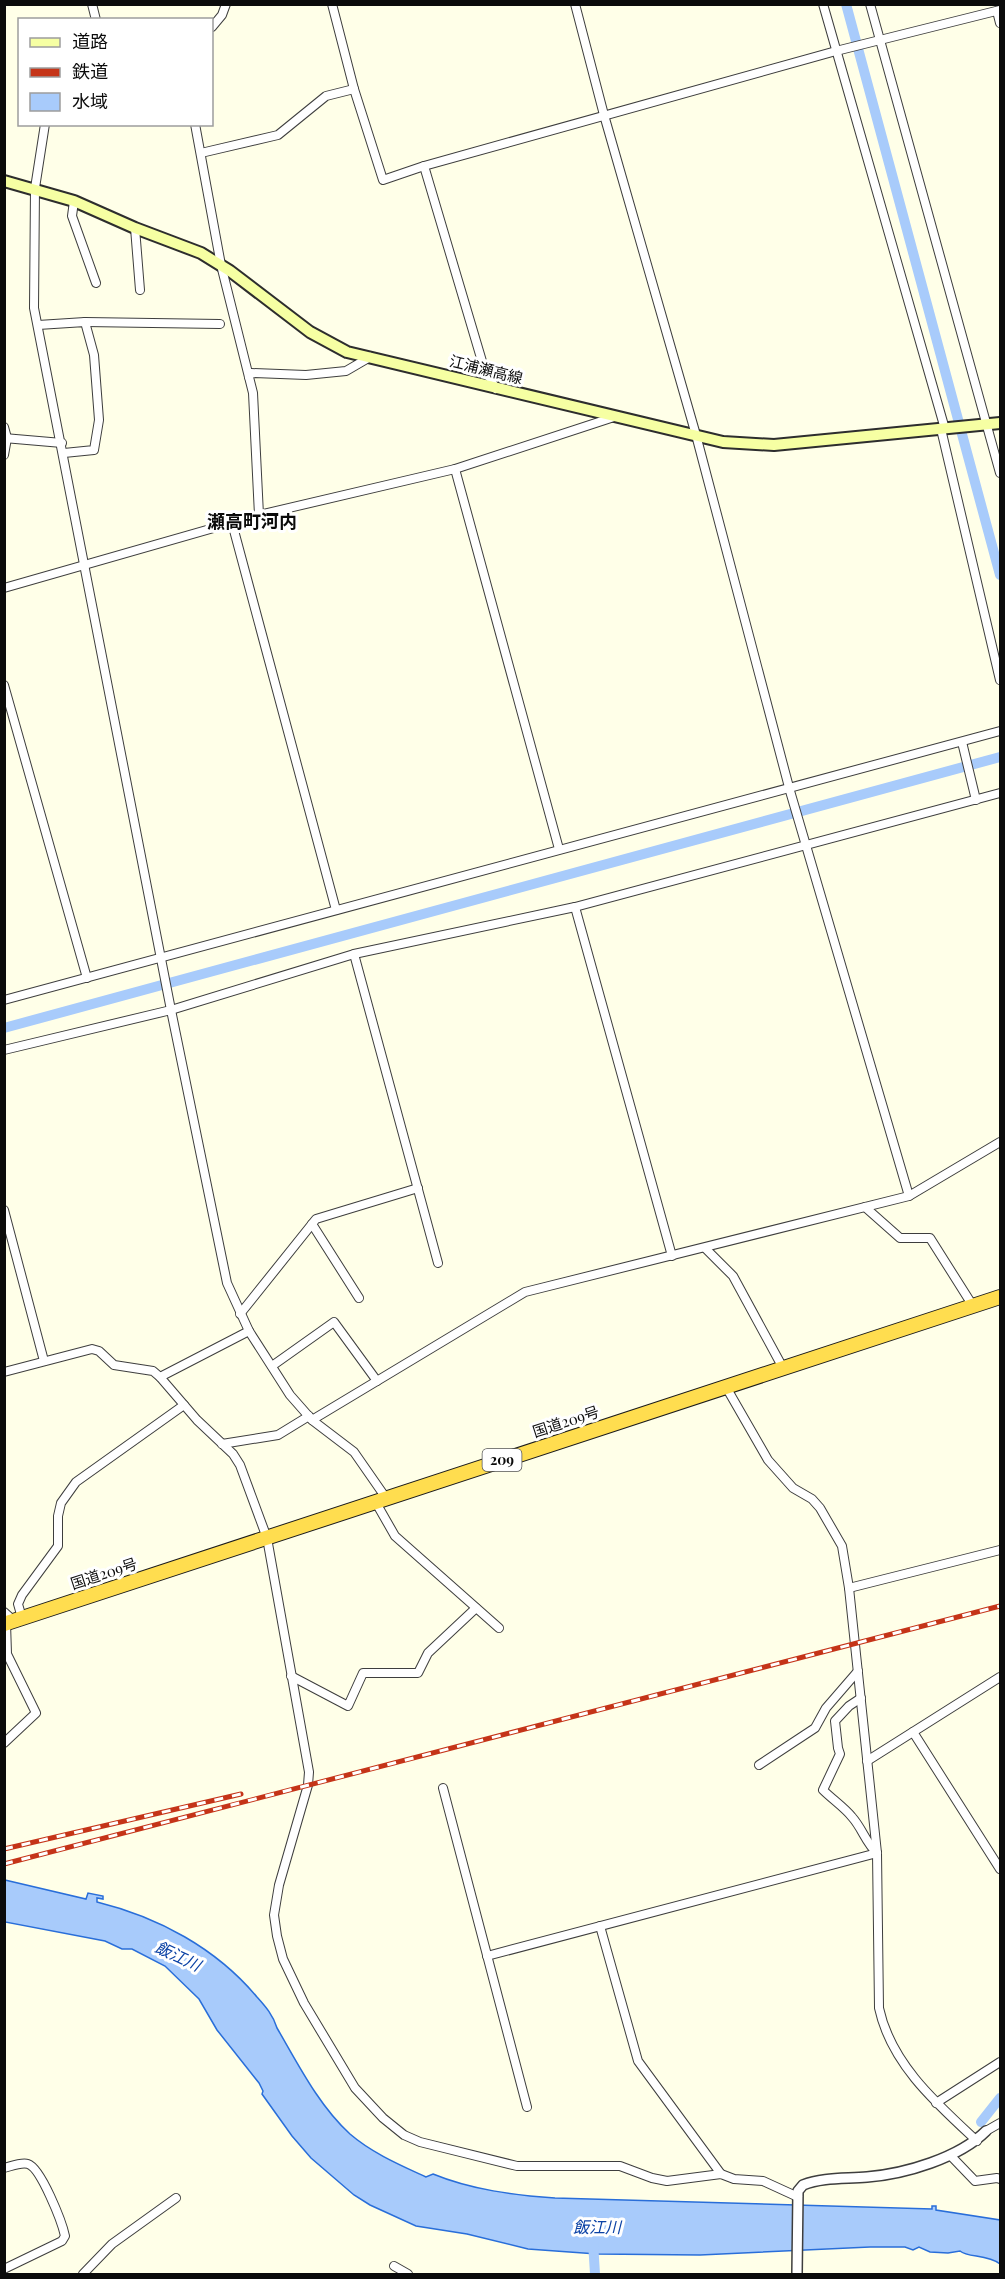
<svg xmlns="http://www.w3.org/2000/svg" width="1005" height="2279" viewBox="0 0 1005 2279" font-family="'Playfair Display','Noto Sans JP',serif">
	<rect width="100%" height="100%" fill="#ffffe8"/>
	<!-- water -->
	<path fill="#a8cbfb" stroke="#296ed9" stroke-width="1.5" d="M5,1880l81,19 2,-6 15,3v3l-6,-1v4c61,15 119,46 160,95 9,10 16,18 20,31 21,36 42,78 73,106 22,19 50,31 76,43l7,-3c39,16 81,21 122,24l377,11v-3h4v4l64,10v44c-13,-10 -32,-6 -40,-13l-12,2 -18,-1 -11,-5 -6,3 -8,-3h-35l-170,8 -103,-1 -69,-5 -61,-15 -51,-8 -46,-21 -16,-10 -43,-37 -19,-22 -30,-42 1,-3 -4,-8 -42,-53 -18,-31 -34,-33 -33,-17h-10l-17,-8 -100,-19z"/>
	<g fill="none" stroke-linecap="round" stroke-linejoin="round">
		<!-- canal -->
		<g stroke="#a8cbfb" stroke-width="10">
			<path d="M846,4l154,571"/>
			<path d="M4,1028l996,-271"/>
			<path d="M981,2122l19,-24"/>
			<path d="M593,2242l2,32"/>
		</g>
		<!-- minor casing -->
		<g stroke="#3e3e3e" stroke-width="10">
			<g id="minor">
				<path d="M92,4l4,16"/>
				<path d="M332,4l22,85 29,91 41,-14 412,-115 164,-41"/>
				<path d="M575,4l29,111 92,320 94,356 119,405"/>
				<path d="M823,4l122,425"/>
				<path d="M870,4l130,469"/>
				<path d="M997,11l3,12"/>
				<path d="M212,27l10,-12 4,-11"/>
				<path d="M45,124l-10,64 -1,120 137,702 56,273 22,48 41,64 22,25 42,32 32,46"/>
				<path d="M195,124l26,141 32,128 6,122"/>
				<path d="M201,153l77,-18 48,-39 28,-7"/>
				<path d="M424,166l60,202 12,21"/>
				<path d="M74,201l-2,15 24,67"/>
				<path d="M135,228l5,62"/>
				<path d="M85,322l135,2"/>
				<path d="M38,325l47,-3 9,33 5,65 -5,30 -30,3"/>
				<path d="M249,377l2,-4 55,2 40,-4 24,-14"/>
				<path d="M4,427l3,11 -3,17"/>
				<path d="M941,429l59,251"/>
				<path d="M4,438l58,5"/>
				<path d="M455,469l104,380"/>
				<path d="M232,523l104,387"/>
				<path d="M4,588l255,-73 196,-46 159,-52"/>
				<path d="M4,685l83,293"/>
				<path d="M962,742l14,58"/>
				<path d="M575,907l97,349"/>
				<path d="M354,954l84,309"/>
				<path d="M4,1000l996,-269"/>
				<path d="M4,1050l167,-40 183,-56 221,-47 425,-114"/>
				<path d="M865,1207l35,31h30l43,68"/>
				<path d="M4,1210l40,151"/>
				<path d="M312,1224l47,74"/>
				<path d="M705,1248l28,28 50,92"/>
				<path d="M240,1314l76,-95 102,-31"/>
				<path d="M272,1366l62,-44 43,59"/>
				<path d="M4,1372l88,-23 7,2 15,14 39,6 7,6 37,43 36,34 7,11 27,73 42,234 -1,13 -29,100 -5,30 3,21 6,23 21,44 51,85 28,30 21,17 16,7 97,24h103l32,12 15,3 54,-7 13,5 29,2 35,16"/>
				<path d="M160,1377l89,-46"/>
				<path d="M726,1387l42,73 25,28 19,11 8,9 22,38 7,42 28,265 2,155c12,56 58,96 98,133"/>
				<path d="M312,1420l213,-128 384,-96 91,-54"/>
				<path d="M222,1444l56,-9 31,-19"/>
				<path d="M375,1501l20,35 104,92"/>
				<path d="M849,1588l151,-38"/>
				<path d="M4,1612l10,9"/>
				<path d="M22,1618l-4,-14 4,-9 36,-49v-30l3,-13 15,-21 108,-77"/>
				<path d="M291,1676l57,30 15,-33h55l10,-20 48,-45"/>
				<path d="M861,1698l-12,8 -14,15 3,27 2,6 -17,36c9,9 22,18 29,27 10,11 14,26 25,36"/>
				<path d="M913,1732l87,137"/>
				<path d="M4,1743l32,-30 -29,-59 -1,-31"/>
				<path d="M867,1761l133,-84"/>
				<path d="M759,1765l56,-37 11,-20 32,-37"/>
				<path d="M443,1788l84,319"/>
				<path d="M600,1926l38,135 83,113"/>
				<path d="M487,1956l390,-103"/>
				<path d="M936,2103l64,-41"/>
				<path d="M986,2131l14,-8"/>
				<path d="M950,2155l25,26 22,-3 3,1"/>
				<path d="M4,2168c8,-2 17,-6 24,-4 13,4 34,58 37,72l-3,5 -58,28"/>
				<path d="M394,2266l14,8"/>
				<path d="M83,2274l29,-30 64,-46"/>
			</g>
		</g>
		<!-- tertiary casing -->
		<g stroke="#3e3e3e" stroke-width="12">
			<path id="tertiary" d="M797,2274l1,-83 5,-6c20,-8 43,-6 64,-8 38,-3 92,-19 119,-46"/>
		</g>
		<!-- secondary casing -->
		<g stroke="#2d2d2d" stroke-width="14">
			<path id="secondary" d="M4,181l70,20 61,27 66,25 29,18 80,61 37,20 376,90 51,3 226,-22"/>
		</g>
		<!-- trunk casing -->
		<g stroke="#1c1c1c" stroke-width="16">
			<path id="trunk" d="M4,1624l996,-327"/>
		</g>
		<!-- minor -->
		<use href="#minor" stroke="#fff" stroke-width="8"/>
		<!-- tertiary -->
		<use href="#tertiary" stroke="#fff" stroke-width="9"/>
		<!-- secondary -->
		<use href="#secondary" stroke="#f6ffa3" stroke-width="10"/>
		<!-- trunk -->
		<use href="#trunk" stroke="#ffdd4f" stroke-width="14"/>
		<!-- rail casing -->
		<g stroke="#c53418" stroke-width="5">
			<g id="rail">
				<path d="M4,1849l237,-55"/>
				<path d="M4,1864l996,-258"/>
			</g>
		</g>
		<!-- rail -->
		<use href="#rail" stroke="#fff" stroke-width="3" stroke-dasharray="9" stroke-linecap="butt"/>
	</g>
	<g text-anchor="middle" stroke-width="6" stroke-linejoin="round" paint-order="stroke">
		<!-- shield labels -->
		<rect fill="#fff" stroke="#545454" stroke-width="1.5" x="482.5" y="1449" width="39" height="22" rx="4.5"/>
		<g font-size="14" font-weight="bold" fill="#0b0b0b">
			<text x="502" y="1465">209</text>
		</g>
		<!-- street labels -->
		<g font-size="15" fill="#0b0b0b" stroke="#fff">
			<text transform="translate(486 370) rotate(14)" y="5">江浦瀬高線</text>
			<text transform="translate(566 1422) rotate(-18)" y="5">国道209号</text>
			<text transform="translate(104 1574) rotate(-18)" y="5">国道209号</text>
		</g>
		<!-- water labels -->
		<g font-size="16" font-style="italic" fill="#0b42a5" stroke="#fff">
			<text transform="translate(178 1956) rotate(25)" y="6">飯江川</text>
			<text x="597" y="2233">飯江川</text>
		</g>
		<!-- quarter labels -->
		<g font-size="18" font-weight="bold" fill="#0b0b0b" stroke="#fff">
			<text x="252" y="528">瀬高町河内</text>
		</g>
	</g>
	<!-- border -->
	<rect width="1005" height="2279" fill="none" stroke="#0b0b0b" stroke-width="12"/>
	<!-- legend -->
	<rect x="18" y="18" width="195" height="108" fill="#ffffff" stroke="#9d9d9d" stroke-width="1.5"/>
	<rect x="30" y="38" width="30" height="9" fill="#f6ffa3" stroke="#9d9d9d" stroke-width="1.5"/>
	<text x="72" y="48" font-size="18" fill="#0b0b0b">道路</text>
	<rect x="30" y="68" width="30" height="9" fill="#c53418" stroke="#9d9d9d" stroke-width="1.5"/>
	<text x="72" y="78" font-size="18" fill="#0b0b0b">鉄道</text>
	<rect x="30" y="93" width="30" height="18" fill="#a8cbfb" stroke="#9d9d9d" stroke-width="1.5"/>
	<text x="72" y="108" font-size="18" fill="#0b0b0b">水域</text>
</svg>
